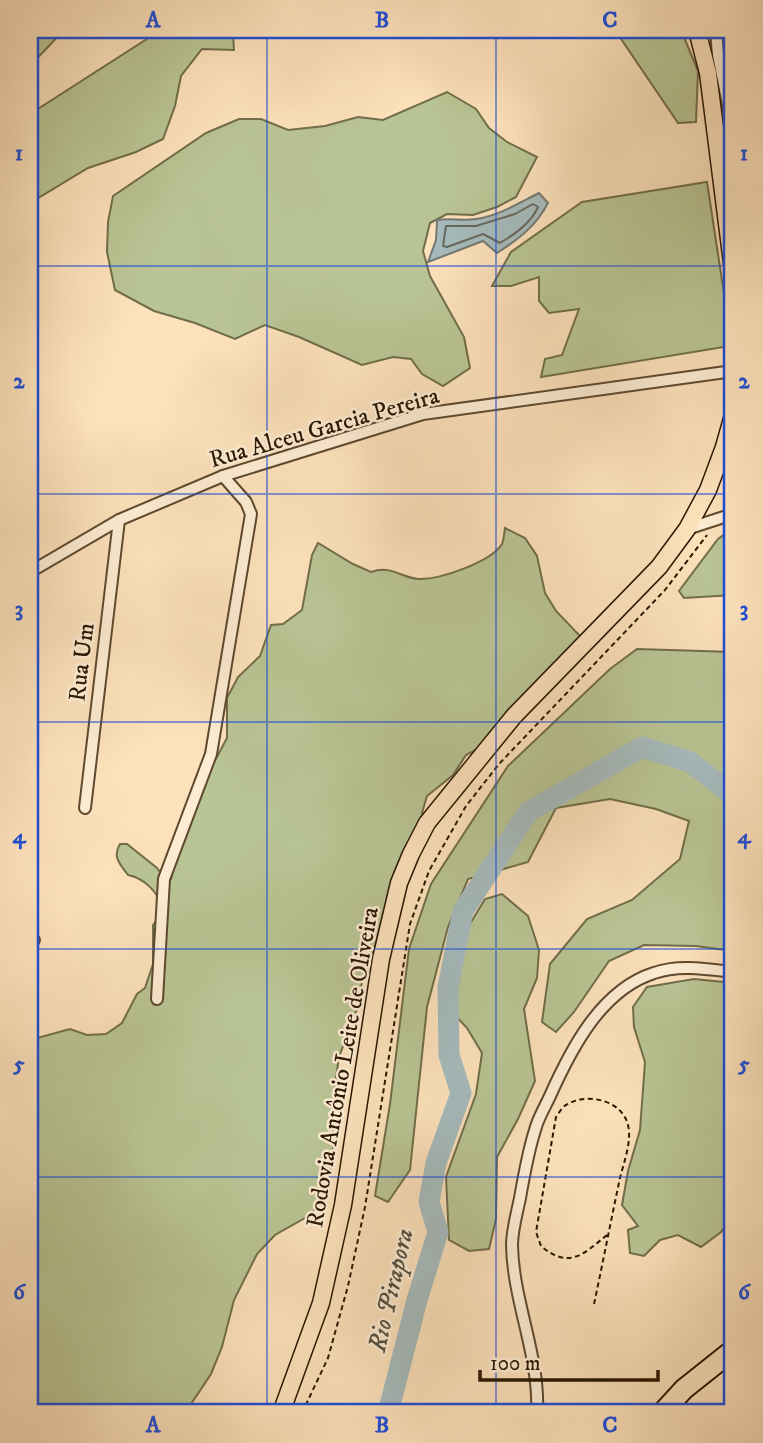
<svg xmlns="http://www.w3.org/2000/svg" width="763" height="1443" viewBox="0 0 763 1443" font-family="'IM FELL DW Pica',serif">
	<rect width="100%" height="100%" fill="#fce1bb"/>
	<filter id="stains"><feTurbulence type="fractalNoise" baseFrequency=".00286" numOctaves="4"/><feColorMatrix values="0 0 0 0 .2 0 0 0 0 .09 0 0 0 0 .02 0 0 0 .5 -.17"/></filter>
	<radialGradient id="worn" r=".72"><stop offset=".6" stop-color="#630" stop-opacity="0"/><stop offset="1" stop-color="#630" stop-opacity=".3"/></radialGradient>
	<!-- green -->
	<g fill="#b9c494" stroke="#716d4a" stroke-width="2">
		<path d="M30,30h34l-34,36z"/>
		<path d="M161,30h76l-4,4 1,16 -32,-1 -21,27 -6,30 -12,33 -27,13 -48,16 -58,35v-89z"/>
		<path d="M615,30h66l17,41 -2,51 -18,1z"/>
		<path d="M447,92l29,17 13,19 18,14 30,15 -21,40 -19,10 -24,8 -26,-1 -17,9 -7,28 7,25 34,61 6,31 -27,18 -21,-12 -11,-15 -18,-2 -31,8 -63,-28 -34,-12 -30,14 -40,-16 -41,-12 -39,-21 -8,-38 1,-30 5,-26 93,-63 33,-14h22l27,11 37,-4 33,-9 25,3z"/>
		<path d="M707,182l18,118 -1,47 -183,30 4,-18 17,-4 17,-46 -30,4 -10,-12v-24l-28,9h-19l19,-34 71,-50z"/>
		<path d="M505,528l20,10 12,18 8,37 11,18 25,26 -92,106 -23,12 -13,20 -26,21 -5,17 6,23 -17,17 -25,51 -13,50 -11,27 -5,28 -18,48 -5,34 -1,69 -7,30 -14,24 -37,21 -18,19 -23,46 -12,47 -11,27 -26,39h-155v-373l40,-11 17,6 19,-1 16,-11 15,-29 8,-6 8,-24v-39l12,-15c-8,-17 -18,-31 -37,-35 -8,-11 -16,-18 -8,-31h7l30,24 9,12 5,-1 9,-35 23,-61 24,-45v-40l11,-21 22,-21 11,-31 12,-1 19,-14 10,-55 6,-12 35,21 18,8c21,-7 28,5 47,7 21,1 73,-17 84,-35 2,-4 2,-11 3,-16z"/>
		<path d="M733,528v67l-49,3 -5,-7 39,-52z"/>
		<path d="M637,649l96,3v299l-37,-5 -52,-1 -35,16 -35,51 -18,20 -14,-10 8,-58 37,-45 45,-19 48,-41 9,-38 -33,-12 -46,-10 -54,9 -28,54 -60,17 -20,48 -21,80 -17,163 -22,32 -13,-6 15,-92 19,-155 22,-65 77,-118 102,-97z"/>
		<path d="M502,894l26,22 11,34 -2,28 -13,31 11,72 -17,38 -21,38 -1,62 -7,30 -20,2 -20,-11 -3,-63 30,-83 6,-41 -15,-25 -14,-15 15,-86 17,-28z"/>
		<path d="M694,979l39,4v232l-12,17 -20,15 -23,-12 -18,5 -16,16 -14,-3 -2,-23 10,-4 -16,-21 6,-34 12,-41 5,-68 -11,-35 -1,-20 14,-20z"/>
	</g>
	<!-- water -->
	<path fill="#a5babc" stroke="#737871" stroke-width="2" d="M539,193l9,10c-12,23 -29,36 -51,50l-14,-12 -55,21 8,-22 1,-20c13,-2 26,1 39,-1 22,-3 43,-16 63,-26z"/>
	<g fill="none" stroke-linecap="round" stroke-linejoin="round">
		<!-- shore -->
		<path stroke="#67685e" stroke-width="2" d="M533,204l5,3c-7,16 -23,27 -38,36l-17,-9 -36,13 -4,-1 3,-20h30l39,-12z"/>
		<!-- river -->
		<path stroke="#a5babc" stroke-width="21" d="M388,1413l29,-113 21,-68 -9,-30 7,-39 25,-70 -12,-38 -1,-68 15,-76 65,-99 114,-65 48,15 43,33"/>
		<!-- street casing -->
		<g stroke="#5e492f" stroke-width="14">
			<g id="street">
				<path d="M716,30l2,25 15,74"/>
				<path d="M722,453l11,21"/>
				<path d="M687,529l46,-15"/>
				<path d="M30,572l89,-52 104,-44 200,-62 310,-43"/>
				<path d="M85,808l34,-288"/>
				<path d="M30,943l4,-3"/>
				<path d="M157,999l7,-120 47,-125 40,-240 -5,-12 -23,-26"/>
				<path d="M537,1413c3,-57 -24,-111 -25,-168 0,-15 5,-32 8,-47 4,-23 8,-46 15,-68 3,-12 10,-23 15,-34 21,-47 51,-106 104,-123 24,-9 54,-4 79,-1"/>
			</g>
		</g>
		<!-- primary casing -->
		<g stroke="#291600" stroke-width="19">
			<g id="primary">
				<path d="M697,30l11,43 25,198"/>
				<path d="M281,1413l40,-110 22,-98 38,-246 18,-76 12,-29 16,-31 87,-107 145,-149 28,-38 21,-39 16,-43 9,-32"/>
			</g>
		</g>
		<!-- highway casing -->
		<g stroke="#291600" stroke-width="23">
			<path id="highway" d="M662,1413l22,-24 49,-39"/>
		</g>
		<!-- path -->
		<g stroke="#291600" stroke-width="2" stroke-dasharray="5 3.5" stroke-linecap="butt">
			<path d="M594,1304c9,-42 17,-84 26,-126 4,-16 12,-37 8,-53 -6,-25 -41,-33 -62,-20 -4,2 -7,8 -10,12l-20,115 5,14c28,24 43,8 67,-12"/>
			<path d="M302,1413l26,-55 20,-72 17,-79 45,-283 19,-53 37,-65 33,-42 166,-174 42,-55"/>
		</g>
		<!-- street -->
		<use href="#street" stroke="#fdecd3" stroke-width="10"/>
		<!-- primary -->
		<use href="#primary" stroke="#fce1bb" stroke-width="16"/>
		<!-- highway -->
		<use href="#highway" stroke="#fce1bb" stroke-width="19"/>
	</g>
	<!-- grid -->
	<path fill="none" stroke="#1d4ed8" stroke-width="2" stroke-opacity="0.55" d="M267,30v1383M496,30v1383M30,266h703M30,494h703M30,722h703M30,949h703M30,1177h703"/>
	<g text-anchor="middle" stroke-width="5" stroke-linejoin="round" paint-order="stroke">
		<!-- street labels -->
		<g font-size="24" fill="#291600" stroke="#fdecd3">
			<text transform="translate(324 427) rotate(-16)" y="8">Rua Alceu Garcia Pereira</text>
			<text transform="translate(81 662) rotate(-83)" y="8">Rua Um</text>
			<text transform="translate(342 1067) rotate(-80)" y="8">Rodovia Antônio Leite de Oliveira</text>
		</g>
		<!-- water labels -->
		<g font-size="26" font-style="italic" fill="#544f42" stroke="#fdecd3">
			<text transform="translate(390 1290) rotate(-77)" y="9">Rio Pirapora</text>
		</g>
	</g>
	<!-- margin -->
	<rect width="763" height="1443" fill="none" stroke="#fce1bb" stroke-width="77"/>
	<!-- scale -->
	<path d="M480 1370v10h178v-10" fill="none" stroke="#291600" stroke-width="3.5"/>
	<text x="490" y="1370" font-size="21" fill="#291600" stroke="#fdecd3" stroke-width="5" paint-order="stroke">100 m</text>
	<rect x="38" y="38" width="686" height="1366" fill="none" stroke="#1d4ed8" stroke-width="2.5"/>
	<g font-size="23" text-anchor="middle" font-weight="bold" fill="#1d4ed8">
		<text x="153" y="27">A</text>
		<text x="382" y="27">B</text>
		<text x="610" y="27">C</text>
		<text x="19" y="160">1</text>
		<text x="744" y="160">1</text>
		<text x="19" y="388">2</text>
		<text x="744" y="388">2</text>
		<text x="19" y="616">3</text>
		<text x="744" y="616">3</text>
		<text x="19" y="843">4</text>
		<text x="744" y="843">4</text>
		<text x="19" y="1071">5</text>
		<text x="744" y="1071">5</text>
		<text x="19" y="1299">6</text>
		<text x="744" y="1299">6</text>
		<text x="153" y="1432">A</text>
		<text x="382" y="1432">B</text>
		<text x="610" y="1432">C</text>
	</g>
	<rect width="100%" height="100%" filter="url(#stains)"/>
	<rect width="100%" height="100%" fill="url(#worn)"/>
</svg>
